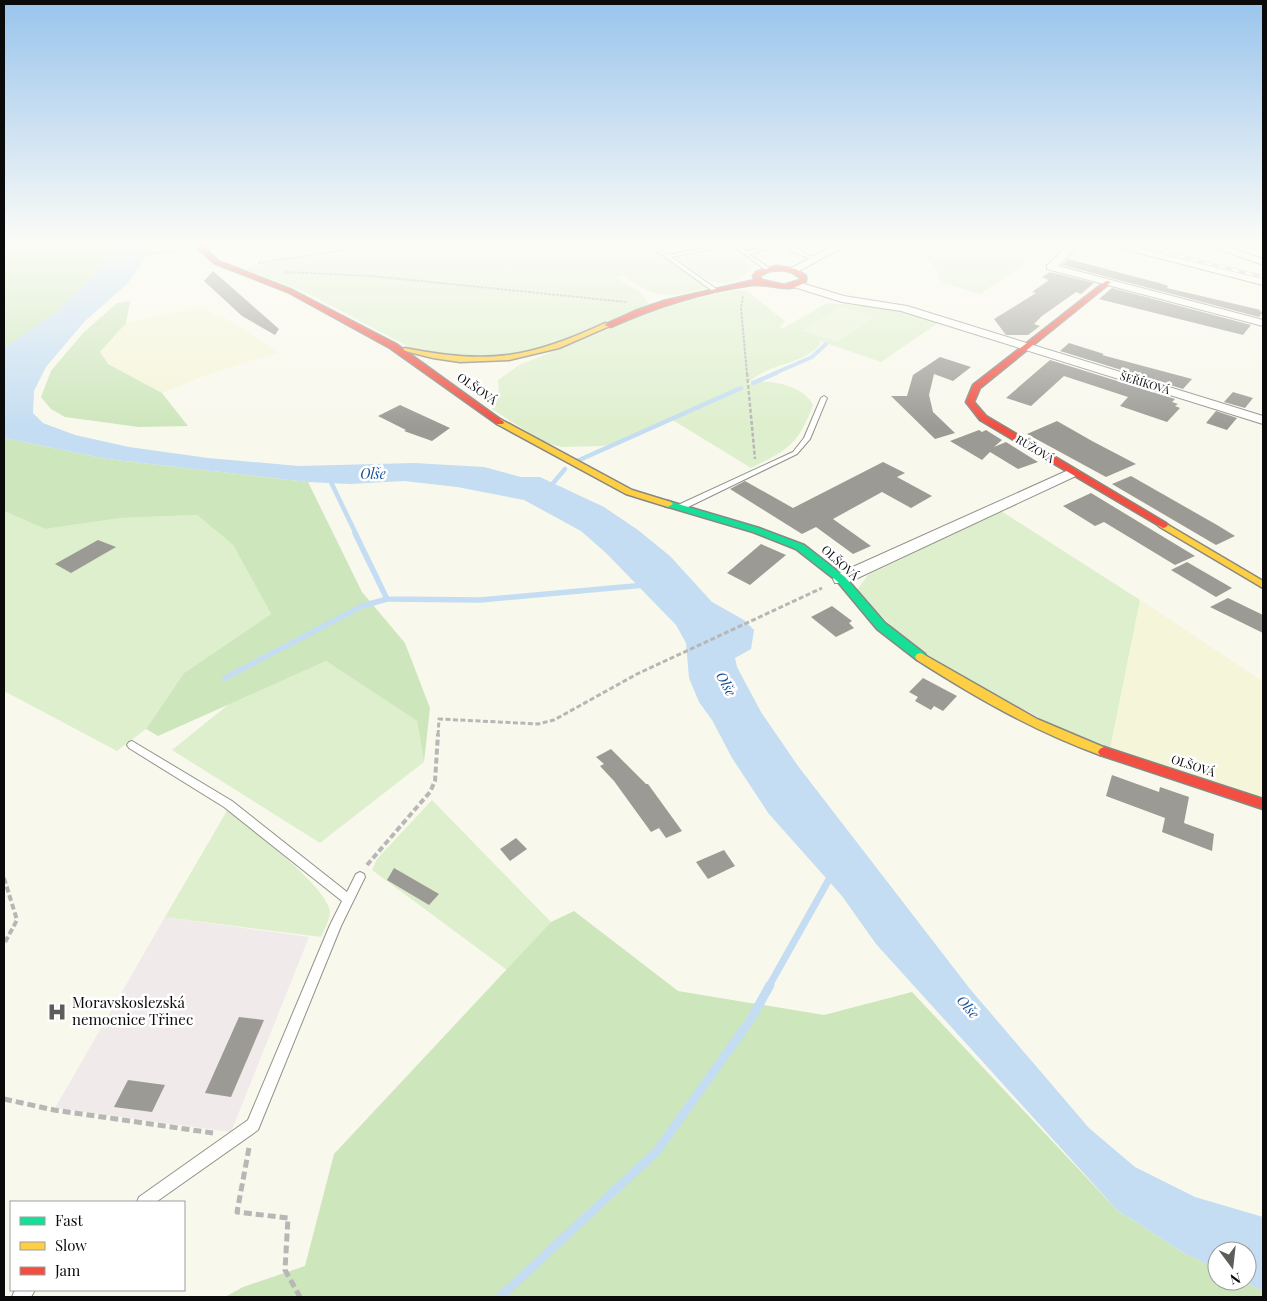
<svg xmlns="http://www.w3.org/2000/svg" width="1267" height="1301" viewBox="0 0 1267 1301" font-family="'Playfair Display',serif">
	<rect width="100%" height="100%" fill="#f9f8ed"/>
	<!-- industrial -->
	<path fill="#f0eaeb" d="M165,917l144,20 -78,195 -176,-24z"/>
	<!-- farmland -->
	<g fill="#f5f5d9">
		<path d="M204,306l10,9 11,3 54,34 -73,23 -44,18 -54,-29 -8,-12 26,-29z"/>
		<path d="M1140,600l123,82v116l-153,-49z"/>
	</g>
	<!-- green -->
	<g fill="#deefcd">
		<path d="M385,246h215l54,3 53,39c-41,11 -48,12 -84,-13l-9,2 25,14 10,13 -50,23 -74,27 -64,2 -50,-8 -106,-56 -60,-23 10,-4z"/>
		<path d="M712,246h14l19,13 -1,2 7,6c-22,32 -52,10 -75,-9l29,-6 -2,-2 11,-3z"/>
		<path d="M915,246h84l16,4 11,13 -46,31 -37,-11 -12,-21 -11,-7z"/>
		<path d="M738,290l10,2 37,29 -5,5 2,3 45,-26 62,5 49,15 -57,39 -64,-22 4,3c-18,24 -56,19 -74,42 17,-9 59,1 66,20 -15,40 -25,45 -62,63l-80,-49 -50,23 -19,4 -40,1 -17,-4 -53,-34 7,-12 -1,-17 21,-15 154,-62z"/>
		<path d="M4,511l41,18 76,-11 76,-3 36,30 38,69 -87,59 -38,56 -29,22 -113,-60z"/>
		<path d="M1001,511l139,89 -30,149 -43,-16 -155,-85 -55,-58 11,-15z"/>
		<path d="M326,661l91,60 7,41 -104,81 -148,-93 57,-46z"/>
		<path d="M432,800l119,122 -44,48 -135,-100 5,-11z"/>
		<path d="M228,809c20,18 101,79 102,103 0,8 -6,18 -9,25l-156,-20z"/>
	</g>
	<!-- forest -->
	<g fill="#cde6bc">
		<path d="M4,246h109l-21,31 -35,35 -53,36z"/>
		<path d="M130,301l-4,22 -26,29 8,12 54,29 26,33 -49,1 -74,-10 -14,-8 -10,-12 10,-26 32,-38 34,-30z"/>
		<path d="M4,438l103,21 201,23 54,110 43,51 25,65 -6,54 -7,-41 -91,-60 -168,75 -12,-7 38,-56 87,-59 -38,-69 -36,-30 -76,3 -76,11 -41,-18z"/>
		<path d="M574,911l104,80 146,24 88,-23 205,218 65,42 35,17v12h26l20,10v6h-1038l18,-10 62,-21 29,-112 217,-232z"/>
	</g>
	<!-- pitch -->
	<path fill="#e8f2d7" d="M841,306l34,11 -38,25 -35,-11z"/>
	<!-- water -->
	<path fill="#c4ddf2" d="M113,246h41l-26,37 -44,39 -38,45 -12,24 -1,22 10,10 32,12 54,12 79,11 91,8 115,-3 70,4 37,10h19l64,30 34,23 32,26 42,46 32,18 10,10 -3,19 -16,9 2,9 24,45 37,54 172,223 119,139 46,39 60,30 68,20v74l-20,-10h4v-30h-30v18l-35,-17 -65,-42 -241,-266 -34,-48 -73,-82 -37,-56 -20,-38 -13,-18 -10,-24 -3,-35 -10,-18 -70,-72 -25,-22 -57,-31 -67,-13 -53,-6 -54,3 -42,-2 -201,-23 -103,-21v-90l53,-36 35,-35z"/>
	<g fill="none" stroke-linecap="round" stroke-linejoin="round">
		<!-- stream-far4 -->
		<g stroke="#c4ddf2" stroke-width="4">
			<path d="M141,254l51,-4"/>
			<path d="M773,374l39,-17 14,-13"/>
		</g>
		<!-- stream-far3 -->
		<g stroke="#c4ddf2" stroke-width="4.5">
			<path d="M753,383l23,-10"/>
			<path d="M577,461l164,-73"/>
			<path d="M329,478l27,56"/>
			<path d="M549,488l16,-19"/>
		</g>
		<!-- stream-far2 -->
		<g stroke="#c4ddf2" stroke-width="5.5">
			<path d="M355,533l32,66 93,1 165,-15"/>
			<path d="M225,678l137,-72 25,-7"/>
		</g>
		<!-- stream-far1 -->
		<path stroke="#c4ddf2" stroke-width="7" d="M769,986l63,-112"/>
		<!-- stream -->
		<path stroke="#c4ddf2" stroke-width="9" d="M500,1297l157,-146 94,-132 19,-34"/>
	</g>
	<!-- building -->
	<g fill="#9b9a94">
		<path d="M1068,259l95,25 5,2 -1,2 94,22 -2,1 4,1 -4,5 -197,-52z"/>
		<path d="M213,271l66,58 -4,6 -33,-19 -38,-35z"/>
		<path d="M1050,272l44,11 -13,11 -5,-2 -34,24 -8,8 6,2 -12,9h-22l-12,-16 42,-26 -4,-1 17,-12 -7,-3z"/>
		<path d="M1112,288l139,37 -8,10 -144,-36z"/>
		<path d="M1069,343l35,11 -2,1 90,24 -9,10 -123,-38z"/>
		<path d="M940,357l31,10 -18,14 -19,-7 -5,21 4,17 22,21 -20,6 -44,-43h16l6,-21z"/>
		<path d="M1050,360l125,39 -3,3 6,2 -3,2 5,2 -13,14 -47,-16 8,-9 -64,-21 -33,30 -25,-8z"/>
		<path d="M1233,392l20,6 -8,10 -21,-6z"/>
		<path d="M400,405l50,23 -18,13 -28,-10 2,-1 -28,-14z"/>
		<path d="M1216,411l21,7 -10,12 -21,-7z"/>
		<path d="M1057,421l35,20 44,23 -30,13 -79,-43z"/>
		<path d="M979,430l3,2 4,-2 16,10 -8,7 12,-5 32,20 -20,7 -28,-17 -8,8 -32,-19z"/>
		<path d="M883,462l22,11 -8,4 35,19 -21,12 -29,-16 -49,27 38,27 -18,8 -37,-27 -14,7 -72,-45 15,-8 48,27z"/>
		<path d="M1131,476l86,49 18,11 -19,9 -104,-61z"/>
		<path d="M1091,493l104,63 -20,9 -71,-43 -9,4 -32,-20z"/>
		<path d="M98,540l18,7 -45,26 -16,-9z"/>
		<path d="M761,544l25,11 -36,30 -23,-12z"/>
		<path d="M1187,562l45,26 -16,9 -45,-27z"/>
		<path d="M1228,598l35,17v18l-53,-26z"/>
		<path d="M832,606l20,15 -3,2 5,5 -18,9 -25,-20z"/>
		<path d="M923,678l34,18 -14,15 -9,-5 -3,4 -16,-9 3,-4 -9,-5z"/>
		<path d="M611,749l35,35h2l34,47 -16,7 -7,-10 -8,4 -37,-51 -14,-15 4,-2 -8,-7z"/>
		<path d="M1112,775l47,17 1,-5 29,10 -5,26 30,11 -2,17 -50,-19 3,-14 -59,-22z"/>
		<path d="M516,838l11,11 -17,12 -10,-12z"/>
		<path d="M724,850l11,16 -27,13 -12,-17z"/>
		<path d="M394,868l45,26 -10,11 -42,-25z"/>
		<path d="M239,1017l25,3 -33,77 -26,-4z"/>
		<path d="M128,1080l37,5 -13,27 -38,-5z"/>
	</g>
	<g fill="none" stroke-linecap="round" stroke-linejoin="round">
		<!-- lane casing -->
		<g stroke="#92918c" stroke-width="2">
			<g id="lane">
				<path d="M650,246h5l13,9 48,-9v2l-45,9 48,34 -5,1z"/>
				<path d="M733,246h5l8,5 25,-5h8l-30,8 20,14v2l-2,1z"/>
				<path d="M793,246h4l-1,3 21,10 -4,1 -22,-9z"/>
				<path d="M824,396l3,2 -17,41 -13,15 -113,55h-6v-4l115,-53 11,-14 17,-40z"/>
				<path d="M132,741l100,60 115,91 9,-18 4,-2 4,2 1,3 -24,49 -83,204 -102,72h-19l2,-5 109,-77 82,-195 12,-24 -118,-94 -95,-59 -2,-3 2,-3z"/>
				<path d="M16,1290h19l-4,7h-19l2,-5z"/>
			</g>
		</g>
		<!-- street casing -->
		<g stroke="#92918c" stroke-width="2">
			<g id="street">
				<path d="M833,246h12l-48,26 -9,-2z"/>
				<path d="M1068,246h10l-20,20 205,54v6l-216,-57v-4z"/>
				<path d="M1112,246h16l135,33v6z"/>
				<path d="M1211,246h14l38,13v6z"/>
				<path d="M798,282l46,14 63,10 356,110v8l-362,-113 -59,-9 -48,-15 -1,-2z"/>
				<path d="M1073,468l7,4 -2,3 -231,108h-12l-2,-4 2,-4z"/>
			</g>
		</g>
		<!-- fast casing -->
		<g stroke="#888883" stroke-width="3">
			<path id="fast" d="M668,501l91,27 45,17 41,32 40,46 40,31 2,3 -2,3h-8l-40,-31 -40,-48 -41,-32 -43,-17 -88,-26v-4z"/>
		</g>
		<!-- slow casing -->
		<g stroke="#888883" stroke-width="3">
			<g id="slow">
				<path d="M605,323l7,2 -53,23 -50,12 -49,2 -27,-4 -32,-8 4,-2c82,17 125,10 200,-25z"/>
				<path d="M500,419l132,71 39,12 2,2 -5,3 -42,-13 -129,-70 -1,-2z"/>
				<path d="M1163,522l100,59v7l-103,-61 -2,-2 2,-2z"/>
				<path d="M921,653l116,66 71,30 2,3 -2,3h-8c-66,-24 -125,-58 -183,-95l-2,-3 2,-3z"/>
			</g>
		</g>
		<!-- jam casing -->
		<g stroke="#888883" stroke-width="3">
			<g id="jam">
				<path d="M196,246h7l15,15 74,29 104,54 108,78 -1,2h-6l-107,-76 -102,-56 -74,-29z"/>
				<path d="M776,266l20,3 10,7v5c-18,15 -35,1 -55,4 -48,7 -96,22 -140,42l-7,-2 31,-14 29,-10 91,-21 -2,-4 3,-4zM782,270l9,2 10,6 -1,2 -16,5 -22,-5 -3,-4 11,-5z"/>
				<path d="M1106,281l5,1 -131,106 -6,14 12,14 180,107 2,2 -2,2 -3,1 -183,-108 -14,-18 7,-17z"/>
				<path d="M1104,747l159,52v10l-163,-54 -2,-3 2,-3z"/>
			</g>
		</g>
		<!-- path-far4 -->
		<g stroke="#b7b7b5" stroke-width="2" stroke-dasharray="3 1" stroke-linecap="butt">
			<path d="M258,263l115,-17"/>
			<path d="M285,272l86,4 256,26"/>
			<path d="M743,296l-2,12 6,66"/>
		</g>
		<!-- path-far3 -->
		<path stroke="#b7b7b5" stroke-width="2.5" stroke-dasharray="4 2" stroke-linecap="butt" d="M747,373l8,86"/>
		<!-- path-far2 -->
		<path stroke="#b7b7b5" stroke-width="3" stroke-dasharray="5 2.5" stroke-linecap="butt" d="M438,735l1,-16 99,5 16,-4 83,-46 185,-86"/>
		<!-- path-far1 -->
		<g stroke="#b7b7b5" stroke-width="4" stroke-dasharray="6 3" stroke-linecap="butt">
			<path d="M367,865l63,-73 5,-11 3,-47"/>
			<path d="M4,878l13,42 -13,24"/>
		</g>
		<!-- path -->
		<g stroke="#b7b7b5" stroke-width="5" stroke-dasharray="8 4" stroke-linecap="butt">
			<path d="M4,1099l50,11 159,23"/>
			<path d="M249,1148l-12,64 51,6 -3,52 15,27"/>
		</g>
		<!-- lane -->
		<use href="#lane" fill="#fefefc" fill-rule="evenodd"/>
		<!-- street -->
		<use href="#street" fill="#fefefc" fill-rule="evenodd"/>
		<!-- fast -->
		<use href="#fast" fill="#16e098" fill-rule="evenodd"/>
		<!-- slow -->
		<use href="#slow" fill="#ffcf43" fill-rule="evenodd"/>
		<!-- jam -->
		<use href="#jam" fill="#f24e42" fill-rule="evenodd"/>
		<!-- rail casing -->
		<g stroke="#d5c6c2" stroke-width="4">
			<path id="rail" d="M1137,246l126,31"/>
		</g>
		<!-- rail -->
		<use href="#rail" stroke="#fff" stroke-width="2.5" stroke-dasharray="7" stroke-linecap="butt"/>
	</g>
	<!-- sky -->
	<linearGradient id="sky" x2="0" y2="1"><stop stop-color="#99c4ec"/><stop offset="0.57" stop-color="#fcfcf7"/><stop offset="1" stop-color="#fcfcf7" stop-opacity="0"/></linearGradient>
	<rect width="1267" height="428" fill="url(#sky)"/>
	<!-- icons -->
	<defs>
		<g id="hospital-bare" transform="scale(1.5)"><path d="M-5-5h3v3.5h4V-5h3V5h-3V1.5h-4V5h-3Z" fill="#5e5d59" stroke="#fff" stroke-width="2.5" paint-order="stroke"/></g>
	</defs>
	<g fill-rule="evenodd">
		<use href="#hospital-bare" x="57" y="1012"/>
	</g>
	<g text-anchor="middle" stroke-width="5" stroke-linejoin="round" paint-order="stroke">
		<!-- far-street labels -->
		<g font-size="11" fill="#0a0a0a" stroke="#fff">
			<text transform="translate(1145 383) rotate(17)" y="4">ŠEŘÍKOVÁ</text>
			<text transform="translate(1035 449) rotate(31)" y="4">RŮŽOVÁ</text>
		</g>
		<!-- street labels -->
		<g font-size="12" fill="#0a0a0a" stroke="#fff">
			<text transform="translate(477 389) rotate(35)" y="4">OLŠOVÁ</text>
			<text transform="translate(840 563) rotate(42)" y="4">OLŠOVÁ</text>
			<text transform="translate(1193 766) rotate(18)" y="4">OLŠOVÁ</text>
		</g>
		<!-- water labels -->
		<g font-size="14" font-style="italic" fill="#184f97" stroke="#fff">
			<text x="373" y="479">Olše</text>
			<text transform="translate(726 684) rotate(61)" y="5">Olše</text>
			<text transform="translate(968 1007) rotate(49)" y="5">Olše</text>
		</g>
		<!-- near-poi labels -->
		<g font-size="15" fill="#0a0a0a" stroke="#fff" text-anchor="start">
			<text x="72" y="1008">Moravskoslezská<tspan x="72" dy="17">nemocnice Třinec</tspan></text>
		</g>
	</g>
	<!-- border -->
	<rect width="1267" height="1301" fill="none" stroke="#0a0a0a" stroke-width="10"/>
	<!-- legend -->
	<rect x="10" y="1201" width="175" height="90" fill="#ffffff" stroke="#9d9d9d"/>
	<rect x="20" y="1217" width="25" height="8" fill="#16e098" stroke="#9d9d9d"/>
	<text x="55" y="1226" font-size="15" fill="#0a0a0a">Fast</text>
	<rect x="20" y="1242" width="25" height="8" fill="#ffcf43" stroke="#9d9d9d"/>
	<text x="55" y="1251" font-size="15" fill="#0a0a0a">Slow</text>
	<rect x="20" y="1267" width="25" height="8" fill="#f24e42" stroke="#9d9d9d"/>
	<text x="55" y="1276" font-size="15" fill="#0a0a0a">Jam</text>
	<!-- north arrow -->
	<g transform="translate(1232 1266) rotate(165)"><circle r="24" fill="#ffffff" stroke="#9d9d9d"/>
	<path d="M0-4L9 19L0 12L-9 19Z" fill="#5e5d59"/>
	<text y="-8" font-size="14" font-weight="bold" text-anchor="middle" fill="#0a0a0a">N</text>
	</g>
</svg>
